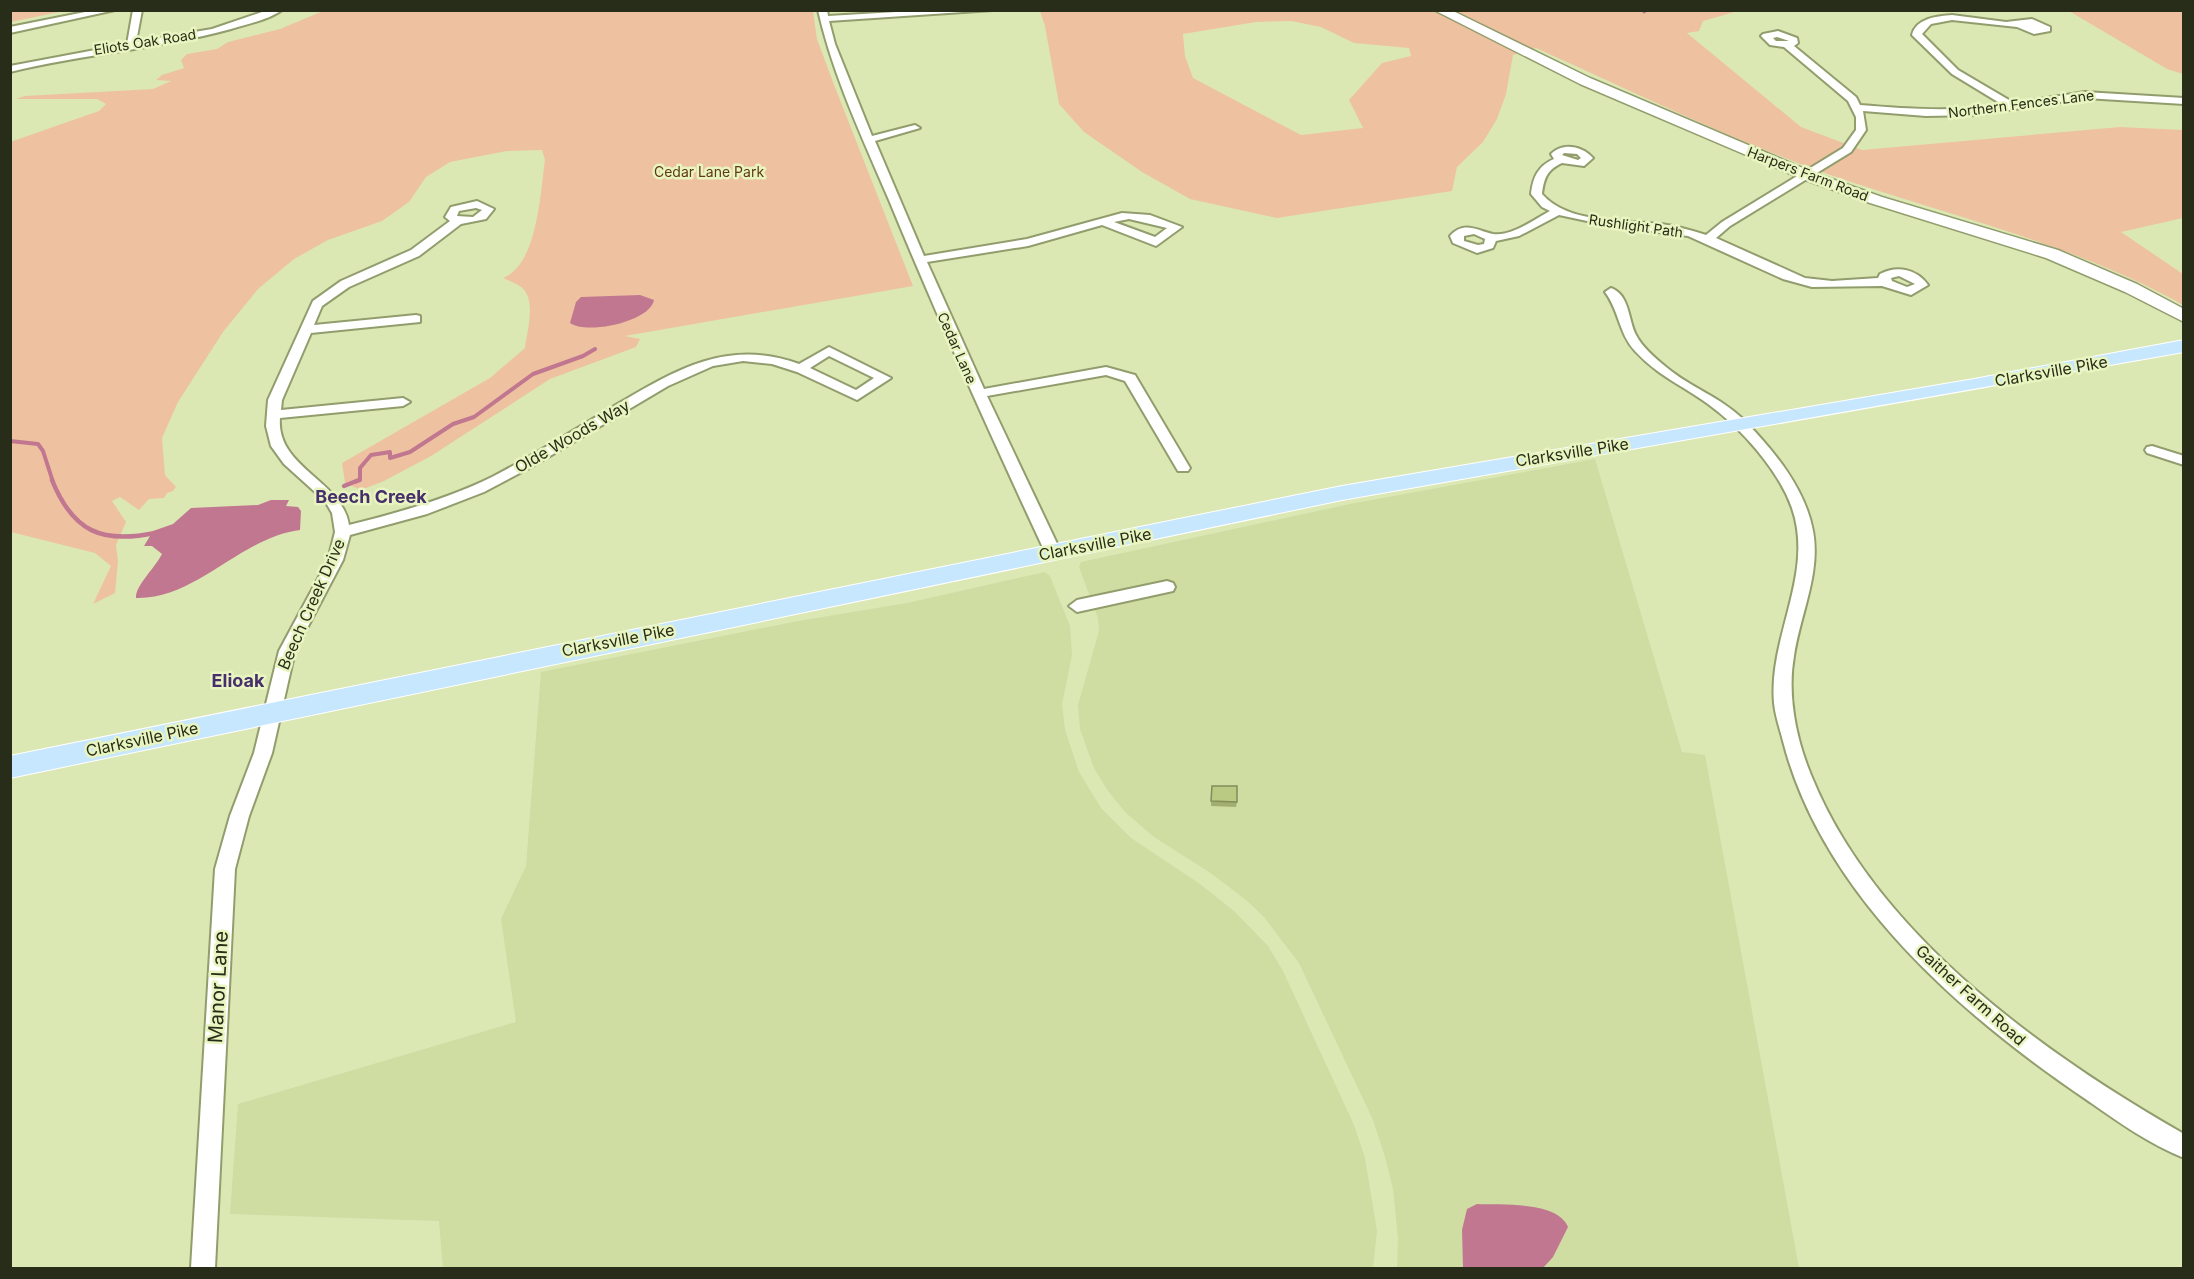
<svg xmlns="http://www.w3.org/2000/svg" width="2194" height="1279" viewBox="0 0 2194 1279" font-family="Inter,sans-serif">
	<rect width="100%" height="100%" fill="#dbe8b4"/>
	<!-- built -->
	<g fill="#cfdca2">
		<path d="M1595,459l87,293 23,3 94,513h-402l1,-30 -5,-49 -8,-32 -12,-37 -74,-157 -35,-46 -18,-17 -34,-26 -58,-37 -28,-24 -18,-22 -14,-23 -14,-39 -2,-24 21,-74 -1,-13 -19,-51 2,-5 269,-58z"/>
		<path d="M1045,572l5,4 20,50 2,29 -10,49 3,26 14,42 22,36 30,30 69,46 34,27 34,35 15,25 71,154 11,33 12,73 -4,37h-930l-4,-47 -209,-7 8,-110 278,-82 -15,-103 25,-53 15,-194 257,-51 109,-18z"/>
	</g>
	<!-- green -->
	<g fill="#eec2a0" fill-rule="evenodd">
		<path d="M11,10h53v1l-53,11z"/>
		<path d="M2181,10l3,2 -1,62 -16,-5 -98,-58z"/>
		<path d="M323,11h490l4,28 16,43 80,204 -288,50 15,3 -4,8 -86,32 -119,77 -47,25 -23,9 -16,-7 -3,-20 148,-85 35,-30c2,-17 12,-49 -4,-61 -5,-4 -12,-6 -18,-9 35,-14 37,-85 42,-118l-3,-10 -35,1 -57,11 -24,15 -17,25 -27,19 -54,19 -34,19 -36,30 -35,43 -45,70 -16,36 3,37 11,12 -3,4 -6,2 -3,5 -15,1 -10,11 -19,-13 -8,4 14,21 -10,23 2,16 -3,32 -22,11 18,-38 -16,-13 -84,-21 -1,-390 89,-31 7,-7 -9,-5h-81l9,-3 128,-7 18,-8 -15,-1 6,-5 22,-7 -3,-8 6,-6 30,-5 11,-7 52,-13z"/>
		<path d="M1040,11h698l-35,10 -4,10 -12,2 114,94 61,23 258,-23 63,3v88l-62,14 62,42v31c-105,-59 -221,-86 -335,-124 -106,-36 -210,-87 -312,-133l-23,7 -7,39 -9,25 -14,23 -26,25 -5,24 -175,27 -87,-19 -48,-27 -58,-40 -25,-28 -14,-78zM1291,21l30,6 33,16 55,5 2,8 -29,7 -33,37 14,28 -62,7 -108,-57 -8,-22 -2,-22 73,-12z"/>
	</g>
	<!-- water -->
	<g fill="#c1778f">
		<path d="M640,295l14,5c-4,22 -68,35 -84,23l6,-21 5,-5z"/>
		<path d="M271,500h18l-3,6 12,1 3,4 -1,19c-59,7 -104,70 -164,68 -1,-12 19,-30 26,-44l-10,-8h-8l9,-15 20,-7 18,-16 67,-3z"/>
		<path d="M1477,1204c24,1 81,-3 91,23l-15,30 -10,11h-80l-1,-38 5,-21z"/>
	</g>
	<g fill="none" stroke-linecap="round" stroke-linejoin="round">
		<!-- stream-far2 -->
		<path stroke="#c1778f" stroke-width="3" d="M1644,12l3,-2"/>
		<!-- stream-far1 -->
		<g stroke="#c1778f" stroke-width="4">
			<path d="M10,441l28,3 5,7 10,31"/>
			<path d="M355,482l5,-2v-12l11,-13 19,-3v6l20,-6 43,-28 21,-7 59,-43 50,-18 12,-7"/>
		</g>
		<!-- stream -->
		<g stroke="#c1778f" stroke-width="4.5">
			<path d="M52,480c21,52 50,64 103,53"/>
			<path d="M344,486l15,-6"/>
		</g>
		<!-- street casing -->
		<g stroke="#919d6c" stroke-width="4">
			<g id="street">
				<path d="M95,10h20l-105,23v-6z"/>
				<path d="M133,10h9l-6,32 76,-13 56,-19h14c-14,10 -35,14 -51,19 -72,20 -148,25 -221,43v-6l117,-22z"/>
				<path d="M818,10h9l1,6 102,-6h63l-164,11 6,23 37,92 43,-11 5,3 -45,13 49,115 103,-17 95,-26 28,2 32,12 -26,19 -54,-21 -74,21 -101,16 57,127 122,-22 29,8 55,93 -2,3h-10l-53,-90 -19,-6 -119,21 74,156 -3,4 -5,1 -8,-5c-55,-118 -107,-233 -156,-352 -26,-61 -56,-124 -71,-190zM1129,219l38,9 -12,9 -41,-15z"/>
				<path d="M1952,15l54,7 26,-3 18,8v4l-16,3 -17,-7 -65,-7 -21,4 -9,10 36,36 56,33 71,-11 99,6v6l-99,-6 -109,17 -50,1 -63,-5 3,19 -15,22 -121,74 -14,12 89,40 27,3 46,-3 2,-4c17,-9 37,-5 48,11l-17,10 -29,-9 -70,1 -29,-8 -95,-43 -82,-11 -47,-10 -40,21 -23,5 -3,7 -16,5 -24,-10 -3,-7c14,-16 28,-5 43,-2 18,3 42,-15 57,-23l-8,-4 -11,-13c2,-17 7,-28 23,-35l-3,-5c12,-12 31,-8 42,4l-9,8 -22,-3c-15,7 -18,15 -20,31 26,30 82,26 119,30 15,2 30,6 45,11l16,-13 121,-74 13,-18v-13l-8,-16 -64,-54 -14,-2 -9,-9 2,-2 15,-3 19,7 1,5 -4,3 62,51 4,8c48,4 95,7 143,0l-51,-31 -40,-39c4,-17 26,-19 40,-20zM1777,37l12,4h-13l-3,-3zM1564,153l13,1 4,4 -3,2 -16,-5zM1474,234l11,5 -1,5 -6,1 -14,-4v-5zM1899,276l16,8 -8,3 -15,-6 -1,-3z"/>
				<path d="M477,201l17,8 -8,10 -25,5 -42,32 -70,31 -27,19 -8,19 102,-10 4,1v6l-109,11 -29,67 -1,10 122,-12 7,4 -7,4 -123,12c-4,50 62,62 69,107 49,-12 98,-26 143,-48 41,-21 80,-46 119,-69 61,-36 115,-71 188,-44l30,-17 62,31 -34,22 -60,-28 -25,-8 -29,-3 -30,5 -45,20 -135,80 -49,26 -57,22 -77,21 -7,25 -48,91 -23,102 -23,63 -14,53 -20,399h-24l24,-399 15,-53 24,-63 25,-102 49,-91 7,-28 -3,-19 -7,-12 -41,-37 -13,-18 -5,-20 2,-26 45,-99 28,-20 70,-31 39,-29 -5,-4 6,-10zM476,208l6,2 -9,7 -16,-1 2,-5zM829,356l45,22 -18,12 -46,-22z"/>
				<path d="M1611,288c19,7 17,32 25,47 6,12 20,24 30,32 25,21 53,29 78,53 30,31 61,68 69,111 8,42 -13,84 -19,125 -7,39 2,83 17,119 63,157 231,278 373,359v24c-35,-14 -67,-37 -97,-58 -126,-85 -265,-206 -304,-359 -3,-12 -8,-26 -9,-38 -6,-66 41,-129 18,-195 -14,-39 -51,-80 -84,-104 -26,-19 -50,-28 -73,-53 -16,-17 -16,-41 -30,-59z"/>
				<path d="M2152,446l32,10v9l-37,-12 -2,-3 2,-3z"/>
				<path d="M1167,581l6,2 2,4 -2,4 -96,21 -8,-6 8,-6z"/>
			</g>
		</g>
		<!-- secondary casing -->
		<g stroke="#919d6c" stroke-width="3">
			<path id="secondary" d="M1434,10h17l139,68 222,94 70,25 176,53 79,34 47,25v13l-59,-30 -79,-34 -176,-55 -70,-25 -220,-94z"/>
		</g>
		<!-- primary casing -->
		<g stroke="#fff" stroke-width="2">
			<path id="primary" d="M2184,340v12l-842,148 -1332,278v-22l1332,-270 632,-107z"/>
		</g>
		<!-- street -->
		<use href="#street" fill="#fff" fill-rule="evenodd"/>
		<!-- secondary -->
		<use href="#secondary" fill="#fff" fill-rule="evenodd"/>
		<!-- primary -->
		<use href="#primary" fill="#c7e7fe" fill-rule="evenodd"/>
	</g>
	<!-- wall -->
	<path fill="#a0ae70" d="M1212,786l25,16 -1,5 -25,-1z"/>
	<!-- building -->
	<path fill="#baca82" stroke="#828d5b" stroke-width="1.5" d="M1212,786h25v16l-26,-1z"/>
	<g text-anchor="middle" stroke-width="5" stroke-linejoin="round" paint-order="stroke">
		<!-- far-street labels -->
		<g font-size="14" fill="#282d19" stroke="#e8f5c1">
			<text transform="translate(145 42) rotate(-9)" y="5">Eliots Oak Road</text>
			<text transform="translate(2021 104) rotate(-7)" y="5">Northern Fences Lane</text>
			<text transform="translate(1808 174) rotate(21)" y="5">Harpers Farm Road</text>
			<text transform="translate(1636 226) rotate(8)" y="5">Rushlight Path</text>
			<text transform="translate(957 348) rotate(66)" y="5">Cedar Lane</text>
		</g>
		<!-- far-park labels -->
		<g font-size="14" fill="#613813" stroke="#e8f5c1">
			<text x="709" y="177">Cedar Lane Park</text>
		</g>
		<!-- street labels -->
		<g font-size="16" fill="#282d19" stroke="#e8f5c1">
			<text transform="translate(2051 371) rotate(-10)" y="6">Clarksville Pike</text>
			<text transform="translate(572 436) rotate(-30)" y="6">Olde Woods Way</text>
			<text transform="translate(1572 452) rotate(-9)" y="6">Clarksville Pike</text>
			<text transform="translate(1095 544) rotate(-11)" y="6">Clarksville Pike</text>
			<text transform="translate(311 604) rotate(-66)" y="6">Beech Creek Drive</text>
			<text transform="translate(618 640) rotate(-11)" y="6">Clarksville Pike</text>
			<text transform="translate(142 739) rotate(-12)" y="6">Clarksville Pike</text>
			<text transform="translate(1971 995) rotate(42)" y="6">Gaither Farm Road</text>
		</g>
		<!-- neighbourhood labels -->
		<g font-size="18" font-weight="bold" fill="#462f6a" stroke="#e8f5c1">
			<text x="371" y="503">Beech Creek</text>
			<text x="238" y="687">Elioak</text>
		</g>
		<!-- near-street labels -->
		<g font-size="20" fill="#282d19" stroke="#e8f5c1">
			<text transform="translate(218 987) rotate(-87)" y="7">Manor Lane</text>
		</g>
	</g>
	<!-- border -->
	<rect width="2194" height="1279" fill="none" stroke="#282d19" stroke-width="24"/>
</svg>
